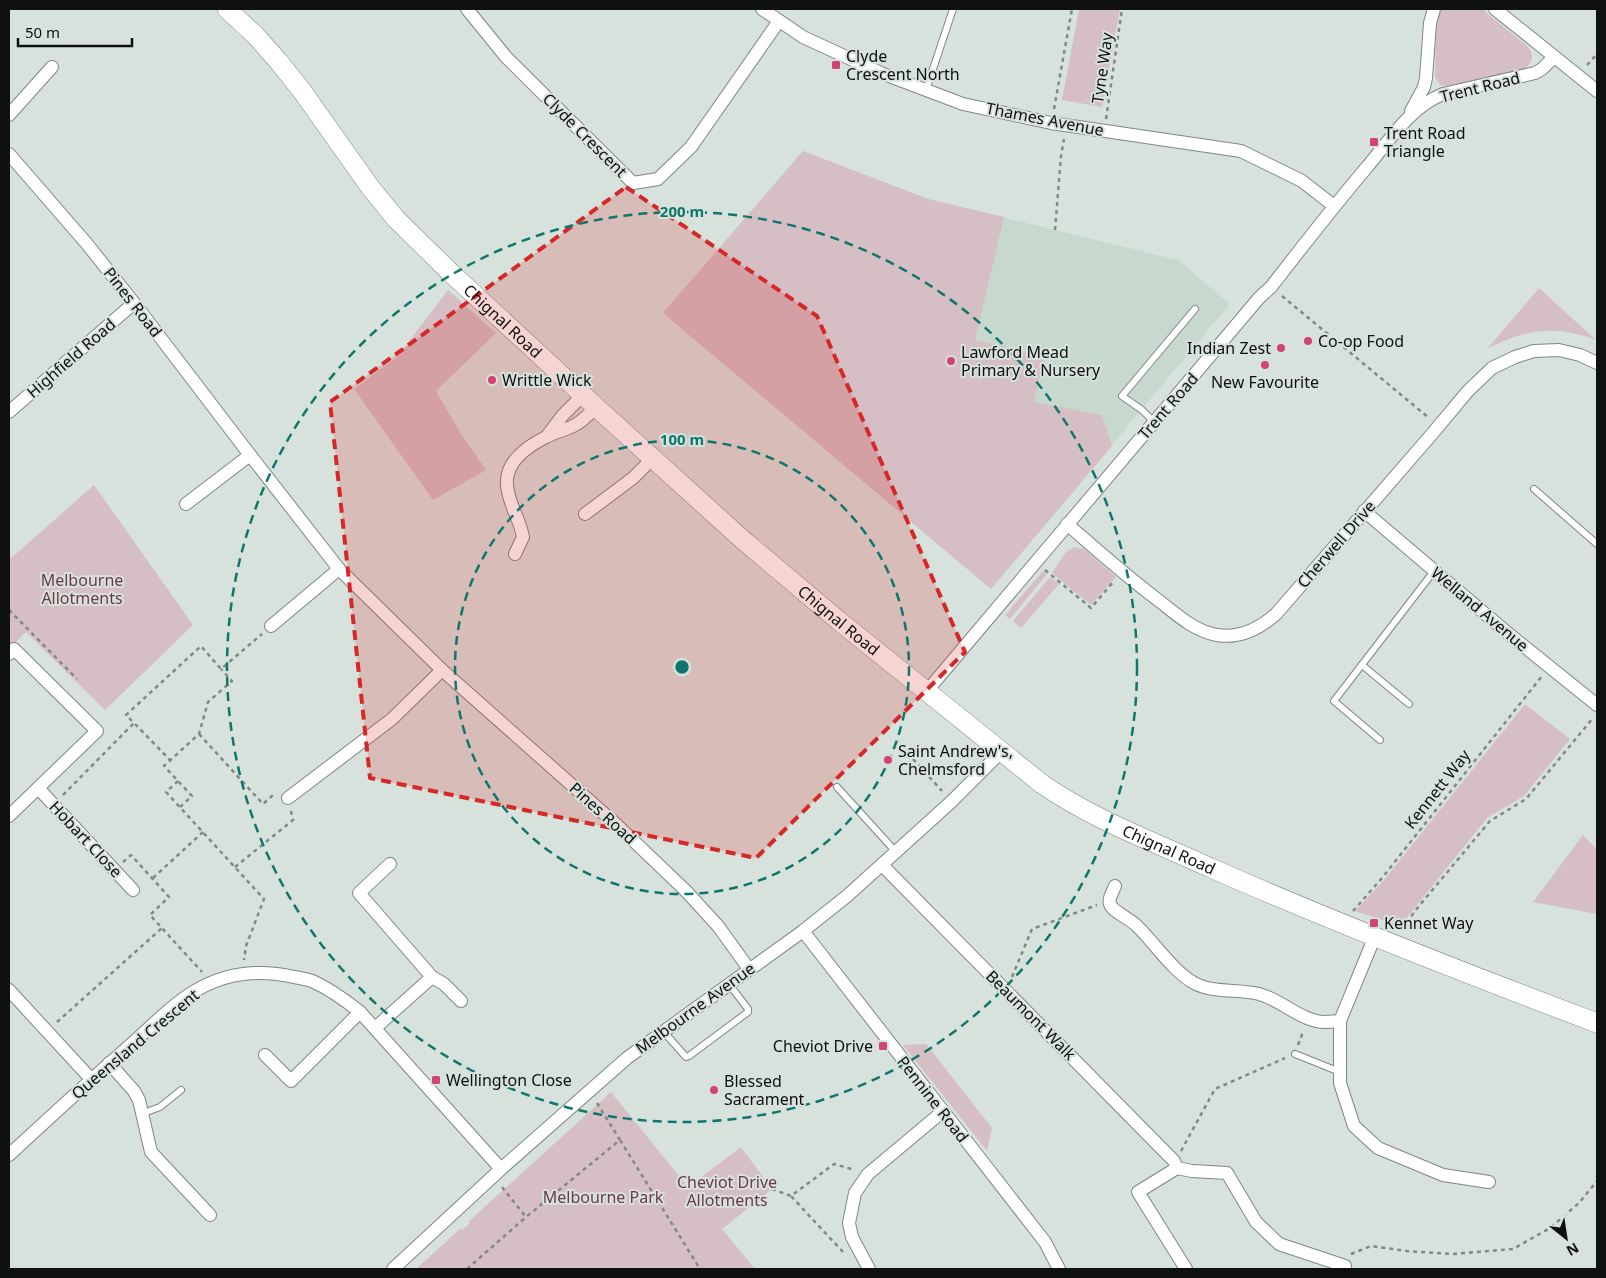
<svg xmlns="http://www.w3.org/2000/svg" width="1606" height="1278" viewBox="0 0 1606 1278" font-family="'Noto Sans',sans-serif">
	<rect width="100%" height="100%" fill="#d8e2dd"/>
	<!-- built -->
	<path fill="#c7d9cf" d="M803,151l125,48 250,61 52,44 -239,285 -328,-276z"/>
	<!-- green -->
	<g fill="#d5bfc4">
		<path d="M1079,9h41l-18,98 -40,-7z"/>
		<path d="M1442,9h40l46,38c7,9 4,17 -5,23l-74,16 -9,-1 -5,-8 1,-55 2,-9z"/>
		<path d="M803,151l125,48 76,18 -29,123 70,16 -11,46 68,13 10,31 -121,143 -328,-276z"/>
		<path d="M1539,288l57,52c-41,-15 -69,-11 -108,8z"/>
		<path d="M448,290l48,43 -60,58 25,43 25,36 -53,30 -79,-111 43,-32z"/>
		<path d="M94,485l99,140 -88,85 -79,-78 -17,17v-89z"/>
		<path d="M1074,547l10,2 32,28 -25,28 -39,-32 14,-21z"/>
		<path d="M1043,571l4,3 -37,45 -4,-3v-2z"/>
		<path d="M1050,577l9,7 -38,44 -8,-7z"/>
		<path d="M1525,704l45,35 -46,57 -37,22 -87,108 -45,-15 29,-31z"/>
		<path d="M1583,835l14,15v64l-64,-12z"/>
		<path d="M926,1044l66,84 -5,23 -84,-106z"/>
		<path d="M611,1092l77,95 53,-40 31,42 -50,40 33,40h-339l44,-40 2,1 8,-7 -2,-1z"/>
	</g>
	<g fill="none" stroke-linecap="round" stroke-linejoin="round">
		<!-- lane casing -->
		<g stroke="#7e8782" stroke-width="8">
			<g id="lane">
				<path d="M926,90l27,-81"/>
				<path d="M1154,422l-12,-12 -20,-14 73,-87"/>
				<path d="M1534,489l63,55"/>
				<path d="M1362,665l47,39"/>
				<path d="M1380,740l-46,-39 100,-130"/>
				<path d="M837,787l59,65"/>
				<path d="M663,1031l23,26 3,-1 59,-44v-3l-19,-25"/>
				<path d="M1295,1054l45,18"/>
				<path d="M141,1114l19,-7 21,-17"/>
			</g>
		</g>
		<!-- street casing -->
		<g stroke="#7e8782" stroke-width="14">
			<g id="street">
				<path d="M467,9l39,48 127,126 25,-4 33,-32 88,-126"/>
				<path d="M762,9l41,28 78,36 82,31 88,19 190,28 61,30 32,25"/>
				<path d="M1495,9l102,82"/>
				<path d="M1411,111l13,-24 2,-9 4,-55 4,-14"/>
				<path d="M9,115l43,-48"/>
				<path d="M9,154l78,90 47,59 116,152 89,114 103,101 176,156 68,65 32,35 31,43"/>
				<path d="M9,412l125,-109"/>
				<path d="M547,436l16,-21 20,-20"/>
				<path d="M186,504l64,-49"/>
				<path d="M1364,511l146,124 87,70"/>
				<path d="M585,514l48,-36 20,-20"/>
				<path d="M1067,524c30,26 59,52 91,76 18,14 36,31 59,35 23,4 43,-7 59,-21l156,-180 36,-43 24,-23 23,-11 19,-6 25,-1 21,5 17,8"/>
				<path d="M515,554l8,-17c-3,-18 -15,-34 -16,-52 -2,-23 21,-39 39,-48 9,-5 20,-7 29,-12 8,-4 14,-11 21,-18"/>
				<path d="M271,626l68,-57"/>
				<path d="M9,654l5,-5 83,82 -59,57 95,102"/>
				<path d="M927,691l332,-393 12,-11c31,-40 63,-81 96,-120 22,-26 43,-60 76,-73l92,-21 7,-4 12,-12"/>
				<path d="M288,798l104,-79 50,-49"/>
				<path d="M9,816l29,-28"/>
				<path d="M882,865l292,296 3,7"/>
				<path d="M1115,886c-2,5 -7,13 -5,18 2,7 20,15 26,21 18,17 38,48 60,59 19,9 43,5 63,10 23,6 43,28 66,28 5,0 10,-1 15,-1"/>
				<path d="M803,931l242,311 14,27"/>
				<path d="M1375,936l-35,85v62l14,43 24,22 65,27 46,7"/>
				<path d="M432,977l12,7 17,17"/>
				<path d="M9,990l82,89"/>
				<path d="M375,1028l57,-51 -73,-84 31,-29"/>
				<path d="M265,1055l26,26 69,-69"/>
				<path d="M109,1063l25,28 5,9 12,52 59,63"/>
				<path d="M9,1155c39,-36 78,-72 118,-107 22,-19 43,-42 68,-57 30,-18 64,-22 99,-14 6,1 12,2 18,4 18,8 33,19 48,31l141,157"/>
				<path d="M393,1269l108,-100 126,-111 176,-127 44,-35 104,-94 50,-50"/>
				<path d="M869,1269l-17,-32 -3,-14 6,-30 13,-19 74,-62"/>
				<path d="M1186,1269l-48,-77 39,-24 15,3 35,2 29,49 23,22 66,22 -5,3"/>
			</g>
		</g>
		<!-- secondary casing -->
		<g stroke="#7e8782" stroke-width="20">
			<g id="secondary">
				<path id="s1" d="M227,9l29,27 23,26 23,29 68,96 26,32 55,54 145,134 147,133 96,81 203,163c52,36 112,58 169,84 127,56 256,106 386,155"/>
			</g>
		</g>
		<!-- path -->
		<g stroke="#818885" stroke-width="2.5" stroke-dasharray="4 4" stroke-linecap="butt">
			<path d="M1587,65l10,-11"/>
			<path d="M1054,109l18,-100"/>
			<path d="M1106,119l16,-110"/>
			<path d="M1055,230l6,-74 3,-17"/>
			<path d="M1282,296l147,122"/>
			<path d="M1045,570l46,38 23,-27"/>
			<path d="M9,610l68,69"/>
			<path d="M135,724l35,36"/>
			<path d="M199,734l64,70 10,-9 2,1"/>
			<path d="M913,759l29,32"/>
			<path d="M178,781l-12,11 98,107 -18,47 -2,14"/>
			<path d="M63,795l71,-72 -8,-8 75,-69 20,23 41,-35"/>
			<path d="M180,807l12,-11 -28,-30 35,-32 9,-32 24,-21 -11,-12"/>
			<path d="M123,862l8,-7 38,42 -19,18 52,57"/>
			<path d="M235,867l58,-47 -2,-9"/>
			<path d="M153,878l50,-46"/>
			<path d="M1353,911l29,-33 160,-202"/>
			<path d="M1403,930l11,-18 76,-91 36,-22 67,-81"/>
			<path d="M1012,977l20,-48 65,-24"/>
			<path d="M57,1022l105,-94"/>
			<path d="M1298,1045l5,-13"/>
			<path d="M597,1103l23,37"/>
			<path d="M1181,1151l34,-62 70,-31"/>
			<path d="M502,1187l24,30 94,-77 80,129"/>
			<path d="M772,1189l19,7"/>
			<path d="M843,1252l-52,-56 43,-32 21,6"/>
			<path d="M1351,1254l20,-8 36,5 46,3 60,-5 37,-21 29,-25 18,-22"/>
			<path d="M467,1269l59,-52"/>
		</g>
		<!-- lane -->
		<use href="#lane" stroke="#fff" stroke-width="6"/>
		<!-- street -->
		<use href="#street" stroke="#fff" stroke-width="12"/>
		<!-- secondary -->
		<use href="#secondary" stroke="#fff" stroke-width="19"/>
	</g>
	<!-- marked area -->
	<path fill="#d62828" fill-opacity="0.2" stroke="#d62828" stroke-width="4" stroke-dasharray="10 6" stroke-linejoin="round" d="M626,187l191,129 148,336 -209,206 -386,-80 -40,-376z"/>
	<!-- distance rings -->
	<g fill="none" stroke="#0f766e" stroke-width="2.5" stroke-dasharray="9 6">
		<circle cx="682" cy="667" r="227"/>
		<circle cx="682" cy="667" r="455"/>
	</g>
	<!-- markers -->
	<g fill="#d14473" stroke="#d8e2dd" stroke-width="2">
		<rect x="831" y="60" width="10" height="10" rx="2.5"/>
		<rect x="1369" y="137" width="10" height="10" rx="2.5"/>
		<circle cx="1308" cy="341" r="5"/>
		<circle cx="1281" cy="348" r="5"/>
		<circle cx="951" cy="361" r="5"/>
		<circle cx="1265" cy="365" r="5"/>
		<circle cx="492" cy="380" r="5"/>
		<circle cx="888" cy="760" r="5"/>
		<rect x="1369" y="918" width="10" height="10" rx="2.5"/>
		<rect x="878" y="1041" width="10" height="10" rx="2.5"/>
		<rect x="431" y="1075" width="10" height="10" rx="2.5"/>
		<circle cx="714" cy="1090" r="5"/>
	</g>
	<g text-anchor="middle" stroke-width="4" stroke-linejoin="round" paint-order="stroke">
		<!-- poi labels -->
		<g font-size="16" fill="#0e110f" stroke="#d8e2dd" text-anchor="start">
			<text x="846" y="62">Clyde<tspan x="846" dy="18">Crescent North</tspan></text>
			<text x="1384" y="139">Trent Road<tspan x="1384" dy="18">Triangle</tspan></text>
			<text x="1318" y="347">Co-op Food</text>
			<text x="1271" y="354" text-anchor="end">Indian Zest</text>
			<text x="961" y="358">Lawford Mead<tspan x="961" dy="18">Primary &amp; Nursery</tspan></text>
			<text x="502" y="386">Writtle Wick</text>
			<text x="1265" y="388" text-anchor="middle">New Favourite</text>
			<text x="898" y="757">Saint Andrew's,<tspan x="898" dy="18">Chelmsford</tspan></text>
			<text x="1384" y="929">Kennet Way</text>
			<text x="873" y="1052" text-anchor="end">Cheviot Drive</text>
			<text x="446" y="1086">Wellington Close</text>
			<text x="724" y="1087">Blessed<tspan x="724" dy="18">Sacrament</tspan></text>
		</g>
		<!-- street labels -->
		<g font-size="16" fill="#0e110f" stroke="#d8e2dd">
			<text transform="translate(1102 68) rotate(-82)" y="6">Tyne Way</text>
			<text transform="translate(1480 87) rotate(-14)" y="6">Trent Road</text>
			<text transform="translate(1045 119) rotate(11)" y="6">Thames Avenue</text>
			<text transform="translate(585 135) rotate(45)" y="6">Clyde Crescent</text>
			<text transform="translate(133 302) rotate(52)" y="6">Pines Road</text>
			<text dy="6" stroke="none"><textPath href="#s1" startOffset="418">Chignal Road</textPath></text>
			<text transform="translate(71 358) rotate(-41)" y="6">Highfield Road</text>
			<text transform="translate(1168 406) rotate(-49)" y="6">Trent Road</text>
			<text transform="translate(1336 544) rotate(-49)" y="6">Cherwell Drive</text>
			<text transform="translate(1480 609) rotate(40)" y="6">Welland Avenue</text>
			<text dy="6" stroke="none"><textPath href="#s1" startOffset="868">Chignal Road</textPath></text>
			<text transform="translate(1437 789) rotate(-52)" y="6">Kennett Way</text>
			<text transform="translate(603 813) rotate(42)" y="6">Pines Road</text>
			<text transform="translate(86 839) rotate(47)" y="6">Hobart Close</text>
			<text dy="6" stroke="none"><textPath href="#s1" startOffset="1272">Chignal Road</textPath></text>
			<text transform="translate(695 1008) rotate(-36)" y="6">Melbourne Avenue</text>
			<text transform="translate(1031 1015) rotate(45)" y="6">Beaumont Walk</text>
			<text transform="translate(135 1044) rotate(-40)" y="6">Queensland Crescent</text>
			<text transform="translate(933 1099) rotate(52)" y="6">Pennine Road</text>
		</g>
		<!-- park labels -->
		<g font-size="16" fill="#6b3a46" stroke="#d8e2dd">
			<text x="82" y="586">Melbourne<tspan x="82" dy="18">Allotments</tspan></text>
			<text x="727" y="1188">Cheviot Drive<tspan x="727" dy="18">Allotments</tspan></text>
			<text x="603" y="1203">Melbourne Park</text>
		</g>
	</g>
	<circle cx="682" cy="667" r="8" fill="#0f766e" stroke="#d8e2dd" stroke-width="2.5"/>
	<g font-size="15" text-anchor="middle" font-weight="bold" fill="#0f766e" stroke="#d8e2dd" stroke-width="4" stroke-linejoin="round" paint-order="stroke">
		<text x="682" y="217">200 m</text>
		<text x="682" y="445">100 m</text>
	</g>
	<!-- border -->
	<rect width="1606" height="1278" fill="none" stroke="#0e110f" stroke-width="20"/>
	<!-- north arrow -->
	<g transform="translate(1566 1238) rotate(150)" stroke="#d8e2dd" stroke-width="4" paint-order="stroke">
	<path d="M0-4L9 19L0 12L-9 19Z" fill="#0e110f"/>
	<text y="-8" font-size="14" font-weight="bold" text-anchor="middle" fill="#0e110f">N</text>
	</g>
	<!-- scale -->
	<path d="M18 38v8h114v-8" fill="none" stroke="#0e110f" stroke-width="2.5"/>
	<text x="25" y="38" font-size="15" fill="#0e110f" stroke="#d8e2dd" stroke-width="4" paint-order="stroke">50 m</text>
</svg>
